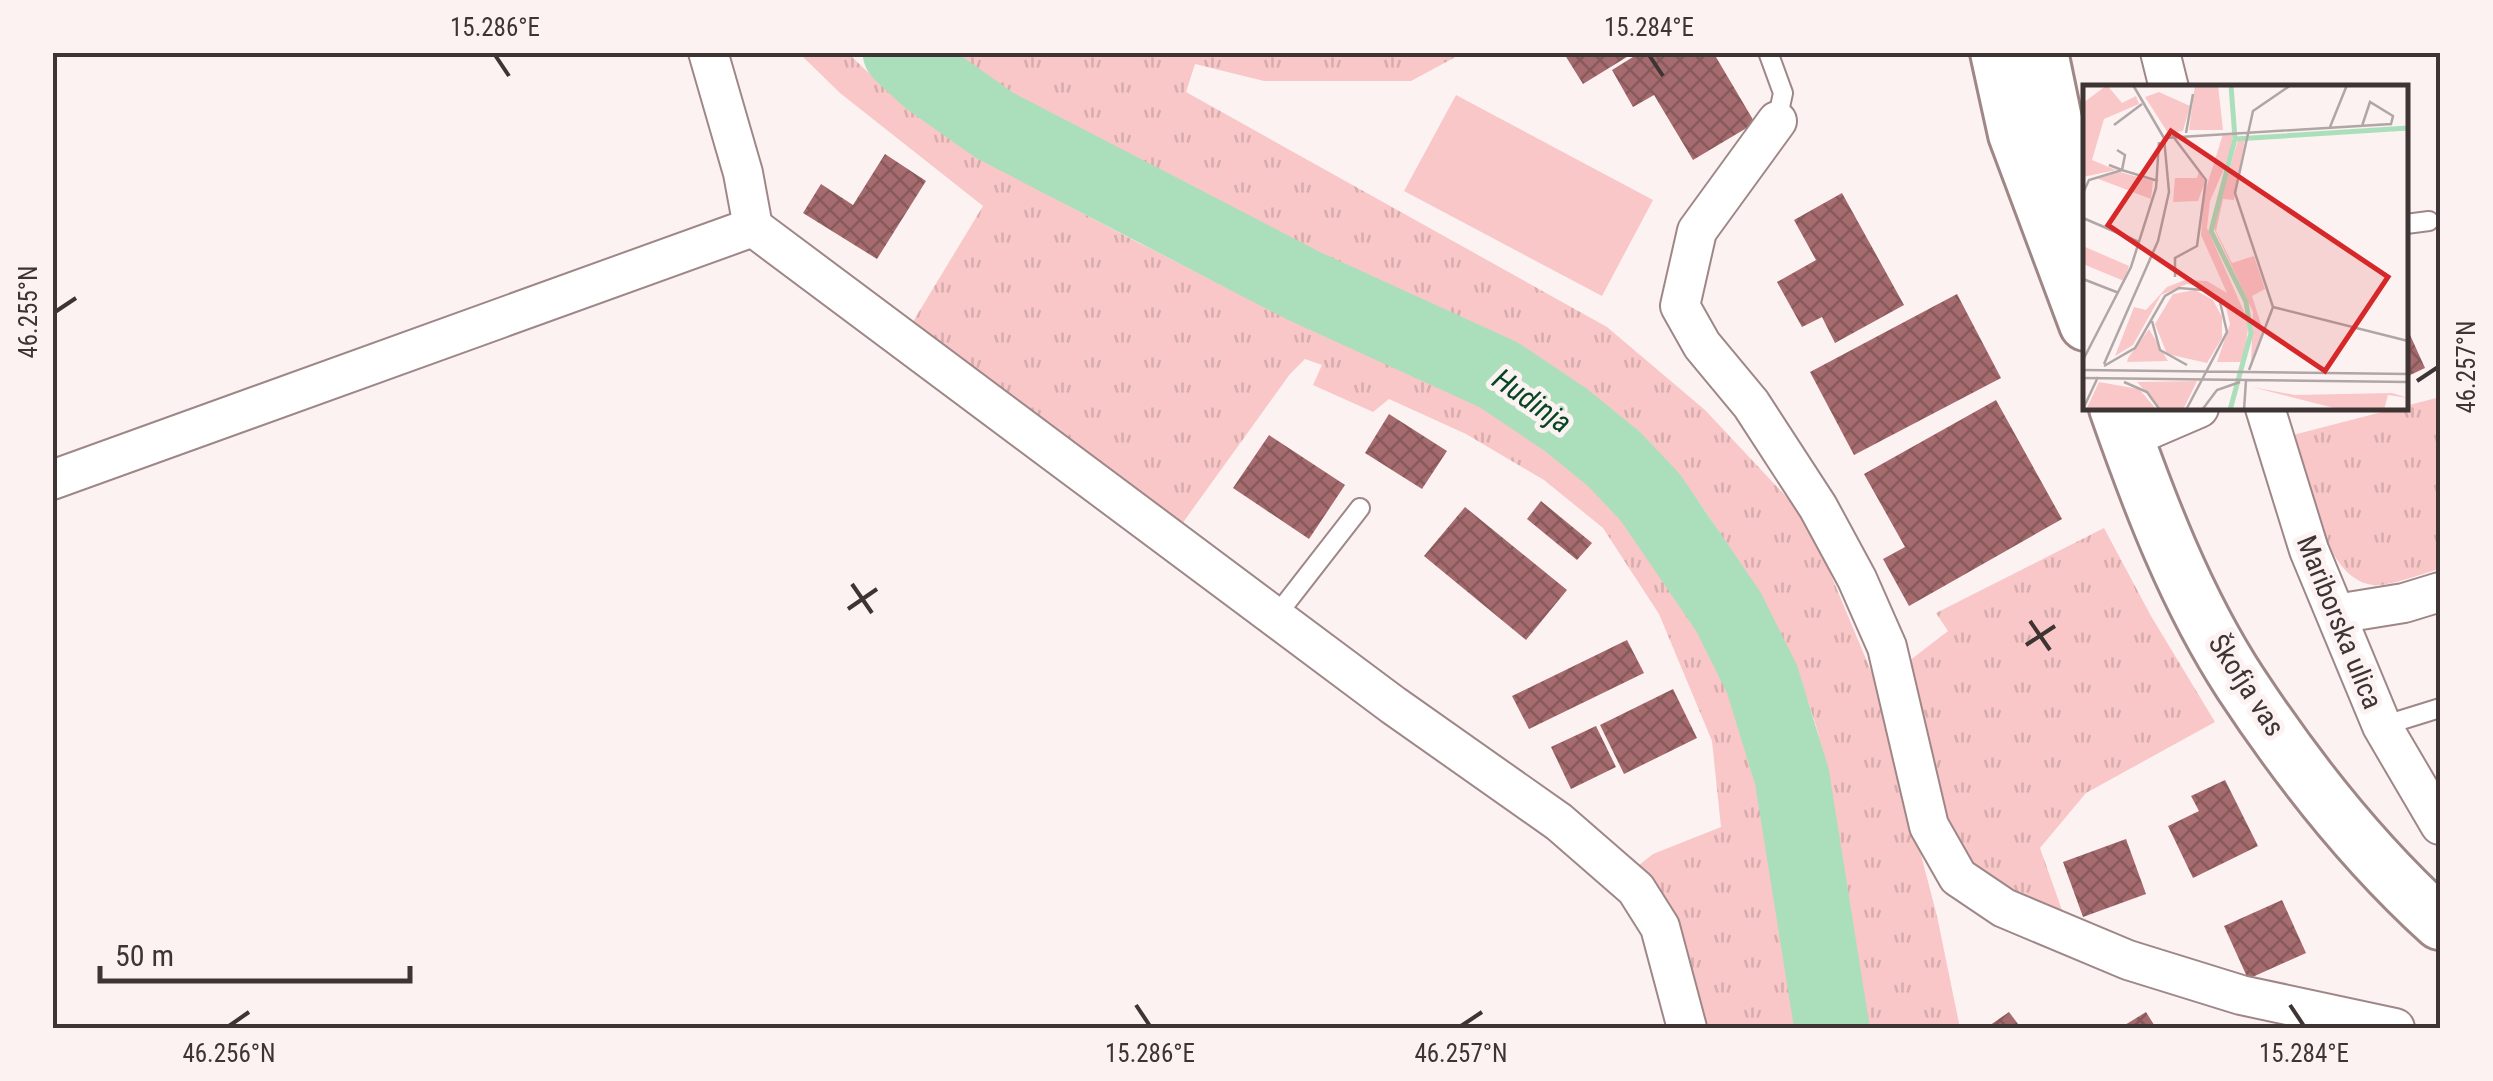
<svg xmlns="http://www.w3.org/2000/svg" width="2493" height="1081" viewBox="0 0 2493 1081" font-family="'Roboto Condensed',sans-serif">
	<defs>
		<pattern id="grass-tufts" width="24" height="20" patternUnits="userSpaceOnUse" patternTransform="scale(2.5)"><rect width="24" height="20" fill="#f9c7c8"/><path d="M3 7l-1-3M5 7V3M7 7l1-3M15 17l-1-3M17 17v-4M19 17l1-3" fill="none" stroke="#d6acac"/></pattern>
		<pattern id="building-cross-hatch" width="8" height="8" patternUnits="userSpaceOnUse" patternTransform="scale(2.5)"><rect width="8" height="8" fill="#a56b6e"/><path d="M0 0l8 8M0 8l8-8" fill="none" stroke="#88595b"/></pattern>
	</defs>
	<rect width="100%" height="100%" fill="#fdf2f2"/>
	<!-- grass -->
	<g fill="url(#grass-tufts)">
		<path d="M799,53h49c84,84 185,134 289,189 70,35 139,72 210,104 64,30 155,61 210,104 71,55 153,159 184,245 38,106 41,222 59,333h-96l-70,-159 19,-15 68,-27 -9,-86 -53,-127 -56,-86 -59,-48 -78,-46 -77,-35 -16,13 -60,-27 9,-20 -17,-6 -15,15 -116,161 -263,-210 72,-119 -143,-113z"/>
		<path d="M946,53h517l-52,28h-147l-69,-17 -9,28 421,235 98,83 103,110 68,163 61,233 23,112h-107c-5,-32 -12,-64 -15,-97 -8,-67 -3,-137 -21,-202 -14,-49 -39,-94 -64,-137 -17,-30 -34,-63 -55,-91 -72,-95 -205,-157 -307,-216l-19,-4 -261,-116 -103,-65z"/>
		<path d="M2440,397v172c-17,4 -51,18 -67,16 -50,-5 -68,-109 -80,-150z"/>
		<path d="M2104,528l47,88 64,106 -129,71 -46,55 23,65 -58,-18 -50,-44 -31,-109 -6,-49 -9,-32 39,-30 -12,-18z"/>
	</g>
	<!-- green -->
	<path fill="#f9c7c8" d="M1456,95l197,105 -51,96 -198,-105z"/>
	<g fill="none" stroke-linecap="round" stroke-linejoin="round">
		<!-- river -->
		<path stroke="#abdfbb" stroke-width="75" d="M900,52l29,27 65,46 310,161 195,89 67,45 48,39 36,38 78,114 34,68 30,98 40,251"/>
	</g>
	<!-- building -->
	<g fill="url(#building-cross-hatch)">
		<path d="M1563,52h72l-52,32z"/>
		<path d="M1641,52h72l42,71 -62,37 -39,-65 -21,12 -21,-37z"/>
		<path d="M885,154l41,27 -49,78 -74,-46 18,-29 32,21z"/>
		<path d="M1842,193l62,112 -69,38 -13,-26 -20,10 -25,-45 39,-22 -22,-40z"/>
		<path d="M1957,294l44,84 -147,77 -44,-83z"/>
		<path d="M2406,326l19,42 -19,9z"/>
		<path d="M1996,400l66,119 -153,87 -26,-47 22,-12 -41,-73z"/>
		<path d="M1389,414l58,37 -25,38 -57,-36z"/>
		<path d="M1269,435l76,50 -36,54 -76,-51z"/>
		<path d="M1541,501l51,42 -15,17 -50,-41z"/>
		<path d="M1465,507l102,83 -41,50 -102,-84z"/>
		<path d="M1627,640l17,33 -115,56 -17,-33z"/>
		<path d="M1673,689l24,49 -73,36 -24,-49z"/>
		<path d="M1596,726l20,41 -45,22 -20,-42z"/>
		<path d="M2225,780l33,66 -65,32 -25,-52 31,-15 -8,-15z"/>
		<path d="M2126,839l20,55 -63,23 -20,-55z"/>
		<path d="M2282,900l24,53 -58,26 -24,-53z"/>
		<path d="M2009,1012l12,16h-35z"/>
		<path d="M2146,1012l10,16h-36z"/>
	</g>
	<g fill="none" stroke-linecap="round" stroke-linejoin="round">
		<!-- lane casing -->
		<g stroke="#9f8787" stroke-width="22">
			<g id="lane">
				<path d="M1768,52l15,41 -6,28"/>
				<path d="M2406,224l23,-3"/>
				<path d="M1276,616l84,-108"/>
				<path d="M2382,726l58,-18"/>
			</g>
		</g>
		<!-- street casing -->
		<g stroke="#9f8787" stroke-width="42">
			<g id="street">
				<path d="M2160,52l9,36"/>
				<path d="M1777,121l-80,110 -17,75 22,39 49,59 67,103 39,72 30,68 42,179 29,51 46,31 124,52 113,35 154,33"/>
				<path d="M753,227l640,478 166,117 77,67 24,38 27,101"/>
				<path d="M2265,408l44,142 73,176 58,99"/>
				<path d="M2127,439l72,-31"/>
				<path d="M52,480l701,-253 -10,-54 -35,-121"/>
				<path d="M2336,614l68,-11 36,-11"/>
			</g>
		</g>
		<!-- secondary casing -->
		<g stroke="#9f8787" stroke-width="58">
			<g id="secondary">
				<path d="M1997,52l18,82 71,190"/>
				<path d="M2041,52l38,183"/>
				<path d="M2116,408c33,94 70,192 125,276 56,85 124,171 199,239"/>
			</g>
		</g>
		<!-- lane -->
		<use href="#lane" stroke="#fff" stroke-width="18"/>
		<!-- street -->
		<use href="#street" stroke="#fff" stroke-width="38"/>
		<!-- secondary -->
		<use href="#secondary" stroke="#fff" stroke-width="52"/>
	</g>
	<!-- ticks -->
	<path fill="none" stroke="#3f3434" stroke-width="4" d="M495,55l14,21M1649,55l14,21M55,312l21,-14M2417,381l21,-14M852,584l20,29M848,609l29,-20M2030,621l20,29M2026,645l29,-19M1136,1005l14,21M2290,1005l14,21M229,1026l20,-14M1461,1026l21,-14"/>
	<g text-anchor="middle" stroke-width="10" stroke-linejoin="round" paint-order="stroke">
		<!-- street labels -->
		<g font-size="28" fill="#3f3434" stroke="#fdf2f2">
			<text transform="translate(2340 622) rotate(68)" y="10">Mariborska ulica</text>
			<text transform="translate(2247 685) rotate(57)" y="10">Škofja vas</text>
		</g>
		<!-- water labels -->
		<g font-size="30" font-style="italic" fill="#064625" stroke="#fdf2f2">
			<text transform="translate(1532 401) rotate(35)" y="10">Hudinja</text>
		</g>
	</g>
	<!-- overview -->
	<g transform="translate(2083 85)">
		<rect width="325" height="325" fill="#fdf2f2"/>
		<path d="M24,0l15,18 14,-7 3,8 -35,15 -12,41 24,10 -33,7v-74zM112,0h23l5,45h-34zM76,7l31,14 -7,25 -15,2 -23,-36zM140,49h10l-3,21 -20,46 -3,27 42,95 -6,39h-26l13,-38 -4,-16 -21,-21 -18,-3 -26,11 -28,50 -18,11 19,-49 12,3 21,-23 18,-7 22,1 20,12 -26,-58 3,-40zM162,54l-11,61 -11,-1 -7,32 16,32 22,-7 11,33 -13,7 11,35 -12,31 2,-50 -40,-86 25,-86zM116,86l6,11 -7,19 -25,1 2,-24h22zM37,87l33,9 -2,18 -55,-21zM0,161l46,20 -5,15 -41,-17zM112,205l18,10 9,17v21l-15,25 -40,-9 -12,-30 18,-30zM66,244l19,32 -41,1 1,-4zM114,296l-14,29h-21l-25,-28zM16,297l40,7 18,21h-71zM169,302l43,8 97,-2 16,5 -20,-3 -4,15h-42z" fill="#f9c7c8"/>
		<path fill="none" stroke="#abdfbb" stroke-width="5" d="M152,54l173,-11M147,325l21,-77 -5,-31 -35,-71 24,-92 -4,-54"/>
		<path fill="none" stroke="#b1a6a6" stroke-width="2.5" d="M31,40l28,-21M247,42l17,-42M103,48l7,-39M89,50l34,45 -9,66 -22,12v19M81,53l227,-14 2,-8 -23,-14 -8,24M26,80l13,5 3,-15 -8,-5M0,108l6,-13 33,-10 36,11M0,133l56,24M0,194l36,14M190,222l-38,-114 18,-82 38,-26M69,236l8,29 27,15M0,275l48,-93 25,-79 3,-46M21,279l54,-123 11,-49 -5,-54 -31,-53M21,281l31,-18 30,-52 14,-8 24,2 17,12 7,30 -41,78M0,285l325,4M166,285l24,-63 135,34M0,293l325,4M41,297l23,10 13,18M0,324l15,-32M119,325l15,-20 23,-8M161,325l2,-30"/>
		<path fill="#d62828" fill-opacity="0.15" stroke="#d62828" stroke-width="5" d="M88,46l217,146 -63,94 -217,-146z"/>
		<rect width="325" height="325" fill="none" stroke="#3f3434" stroke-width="5"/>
	</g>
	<!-- border -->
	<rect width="2493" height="1081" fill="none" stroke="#fdf2f2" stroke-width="110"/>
	<!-- scale -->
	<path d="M100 966v15h310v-15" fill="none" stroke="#3f3434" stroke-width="5"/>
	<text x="115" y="966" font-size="30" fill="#3f3434" stroke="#fdf2f2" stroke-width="8" paint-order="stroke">50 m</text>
	<rect x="55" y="55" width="2383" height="971" fill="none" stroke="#3f3434" stroke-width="4"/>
	<g font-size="25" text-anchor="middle" fill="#3f3434">
		<text x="495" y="36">15.286°E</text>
		<text x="1649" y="36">15.284°E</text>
		<text transform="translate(28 312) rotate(-90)" y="9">46.255°N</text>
		<text transform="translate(2466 367) rotate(-90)" y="9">46.257°N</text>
		<text x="229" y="1062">46.256°N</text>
		<text x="1150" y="1062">15.286°E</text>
		<text x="1461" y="1062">46.257°N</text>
		<text x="2304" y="1062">15.284°E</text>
	</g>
</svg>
